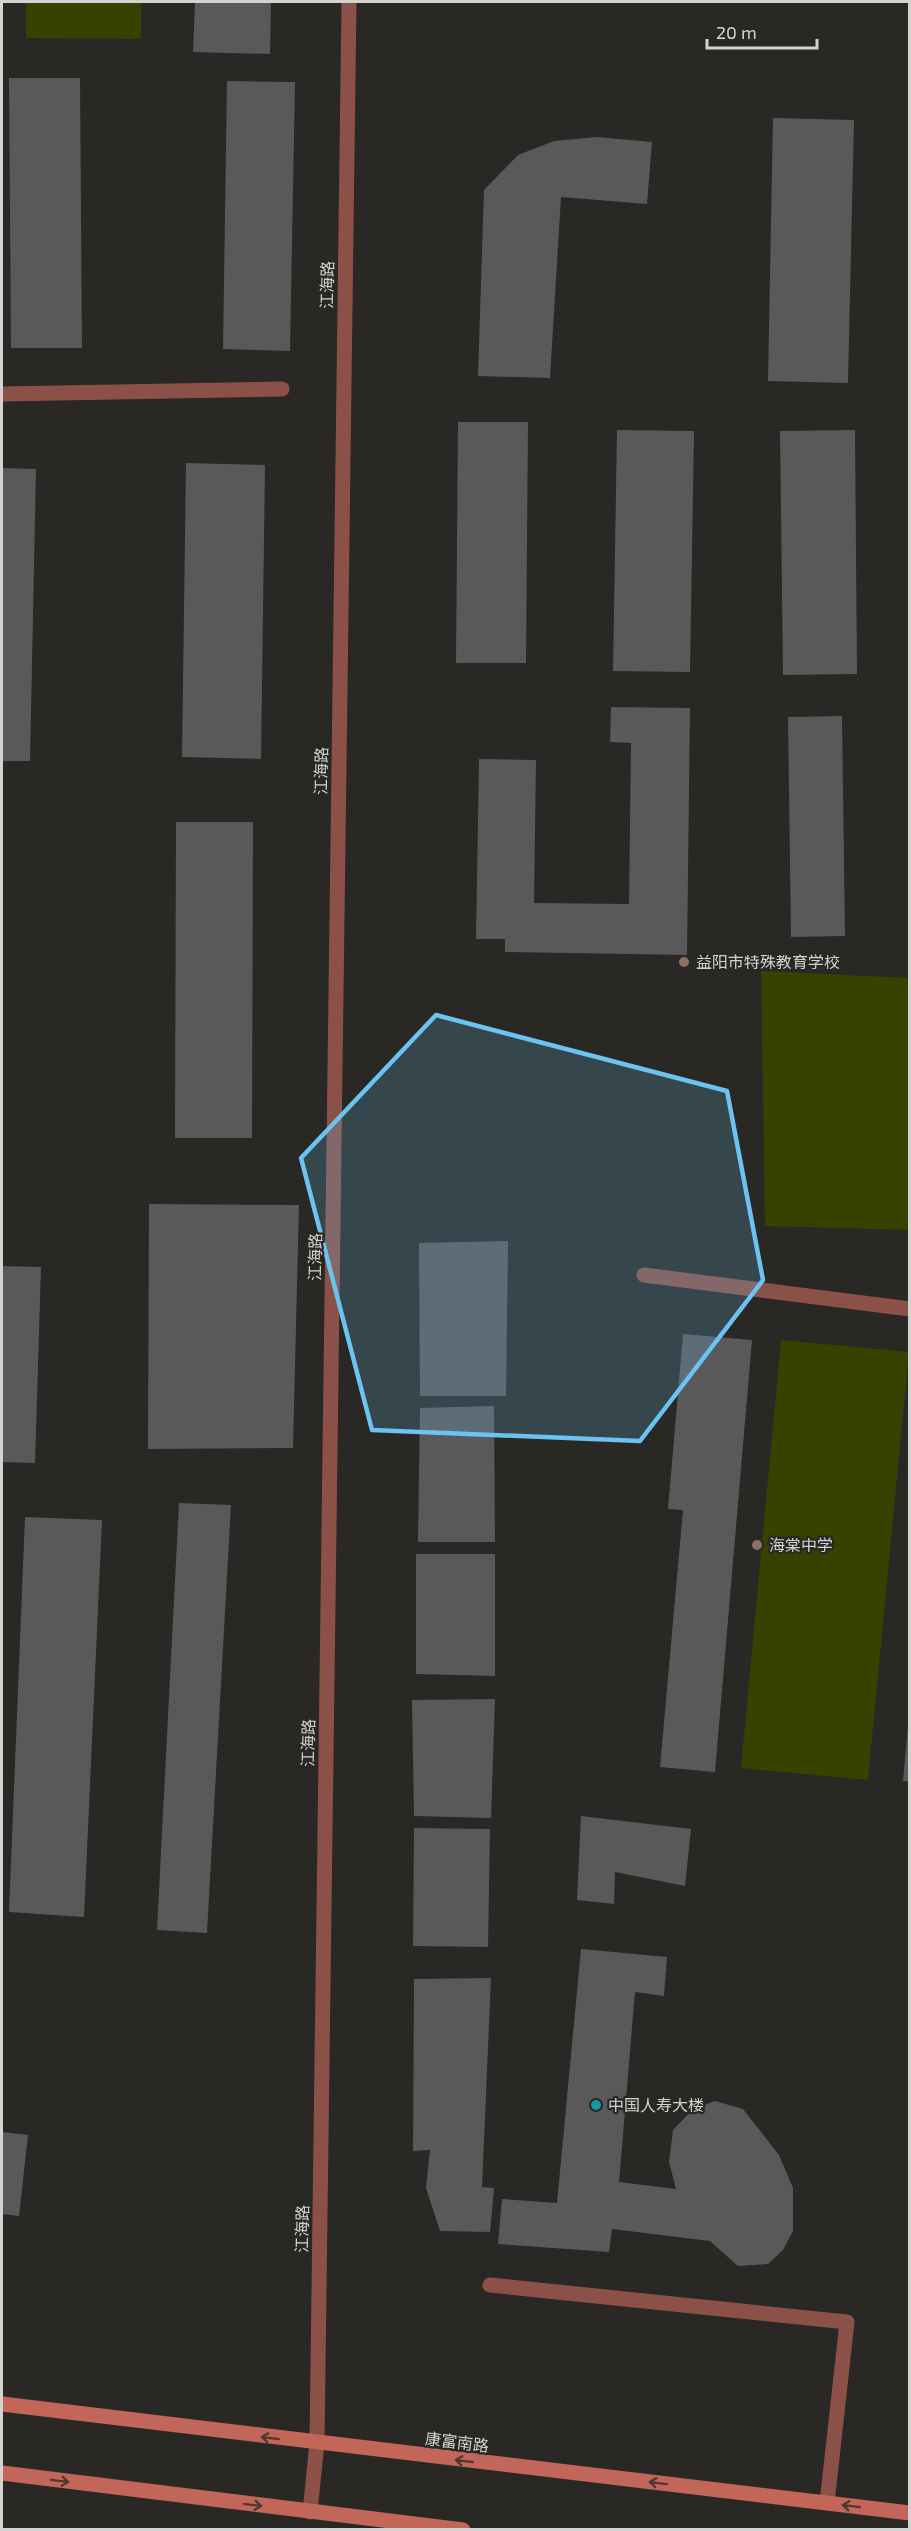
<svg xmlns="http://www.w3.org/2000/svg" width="911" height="2531" viewBox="0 0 911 2531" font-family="'Exo 2','Noto Sans SC',sans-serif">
	<rect width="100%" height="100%" fill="#292824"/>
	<!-- green -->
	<g fill="#384100">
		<path d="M26,2h115v37l-115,-1z"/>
		<path d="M761,971l148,7v252l-144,-4z"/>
		<path d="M781,1340l128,12 -41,428 -127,-12z"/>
	</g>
	<!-- building -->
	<g fill="#5a585b">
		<path d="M195,2h76l-1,52 -77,-2z"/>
		<path d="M9,78h71l2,270h-71z"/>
		<path d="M227,81l68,1 -5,269 -67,-2z"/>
		<path d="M773,118l81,2 -6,263 -80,-2z"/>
		<path d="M597,137l55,5 -5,62 -86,-7 -11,181 -72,-2 6,-186 34,-35 36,-14z"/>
		<path d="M458,422h70l-2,241h-70z"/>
		<path d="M617,430l77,1 -4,241 -77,-1z"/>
		<path d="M855,430l2,244 -74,1 -3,-244z"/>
		<path d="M186,463l79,2 -4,294 -79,-2z"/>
		<path d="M2,468l34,1 -6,292h-28z"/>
		<path d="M611,707l79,1 -3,247 -182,-3v-13h-29l3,-180 57,1 -2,143 95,1 2,-161 -21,-1z"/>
		<path d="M842,716l3,220 -54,1 -3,-220z"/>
		<path d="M176,822h77l-1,316h-77z"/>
		<path d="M149,1204l150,1 -6,243 -145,1z"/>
		<path d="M508,1241l-2,155h-86l-1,-153z"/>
		<path d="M2,1266l39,1 -6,196 -33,-1z"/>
		<path d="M683,1334l69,6 -37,432 -55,-5 23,-257 -15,-1z"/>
		<path d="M494,1406l1,136h-77l2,-134z"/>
		<path d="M179,1503l52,2 -24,428 -50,-3z"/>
		<path d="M25,1517l77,3 -18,397 -75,-5z"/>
		<path d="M416,1554h79v122l-79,-2z"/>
		<path d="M495,1699l-4,119 -77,-2 -2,-116z"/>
		<path d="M908,1726l2,1v55l-7,-1z"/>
		<path d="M581,1816l110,13 -6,57 -70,-14 -1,32 -37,-4z"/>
		<path d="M414,1828l76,1 -2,118 -75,-1z"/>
		<path d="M581,1949l86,8 -3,39 -29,-4 -16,190 57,7 -7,-27 4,-32 20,-21 22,-8 28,8 36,46 14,33v43l-10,19 -15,14 -30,2 -28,-25 -98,-12 -3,23 -111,-8 4,-45 55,4z"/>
		<path d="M491,1978l-9,209 12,1 -4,44 -50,-1 -14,-43 4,-38 -17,1 1,-172z"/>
		<path d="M2,2132l26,3 -9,81 -17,-2z"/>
	</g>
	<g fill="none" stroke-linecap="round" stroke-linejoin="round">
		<!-- service -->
		<g stroke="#8b5148" stroke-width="15">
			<path d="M644,1275l266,34"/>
			<path d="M490,2285l357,37 -20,181"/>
		</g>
		<!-- minor -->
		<path stroke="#8b5148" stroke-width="15" d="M2,394l280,-5"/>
		<!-- tertiary -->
		<path stroke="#8b5148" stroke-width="15" d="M310,2512l7,-69 32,-2441"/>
		<!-- secondary -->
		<g stroke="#c26659" stroke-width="15">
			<path d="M2,2404l908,109"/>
			<path d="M2,2473l461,57"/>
		</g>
	</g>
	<!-- one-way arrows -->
	<defs><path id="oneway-shaft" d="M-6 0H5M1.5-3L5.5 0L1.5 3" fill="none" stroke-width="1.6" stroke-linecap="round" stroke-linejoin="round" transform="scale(1.5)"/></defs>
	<g stroke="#4f3831">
		<use href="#oneway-shaft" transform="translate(270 2438) rotate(-173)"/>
		<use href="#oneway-shaft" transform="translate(464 2461) rotate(-173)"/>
		<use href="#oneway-shaft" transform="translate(60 2481) rotate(7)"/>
		<use href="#oneway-shaft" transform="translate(658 2483) rotate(-173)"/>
		<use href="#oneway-shaft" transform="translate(253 2505) rotate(7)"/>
		<use href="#oneway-shaft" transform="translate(851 2506) rotate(-173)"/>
	</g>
	<!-- marked area -->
	<path fill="#6ac3f1" fill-opacity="0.2" stroke="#6ac3f1" stroke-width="4.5" stroke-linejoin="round" d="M436,1015l291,76 36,189 -123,161 -268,-11 -71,-272z"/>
	<!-- markers -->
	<g fill="#8d6e63" stroke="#292824" stroke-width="2">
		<circle cx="684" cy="962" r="6"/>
		<circle cx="757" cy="1545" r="6"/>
	</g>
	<circle fill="#0f9aa8" stroke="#292824" stroke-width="2" cx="596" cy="2105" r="6"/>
	<g text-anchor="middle" stroke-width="4.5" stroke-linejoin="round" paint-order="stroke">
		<!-- street labels -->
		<g font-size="16" fill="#d4d3d1" stroke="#292824">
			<text transform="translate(327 285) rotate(-89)" y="6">江海路</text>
			<text transform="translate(321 771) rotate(-89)" y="6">江海路</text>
			<text transform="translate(315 1257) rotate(-89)" y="6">江海路</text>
			<text transform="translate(308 1743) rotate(-89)" y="6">江海路</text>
			<text transform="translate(302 2229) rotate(-89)" y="6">江海路</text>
			<text transform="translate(457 2442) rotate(7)" y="6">康富南路</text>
		</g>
		<!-- poi labels -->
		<g font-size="16" fill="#d4d3d1" stroke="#292824" text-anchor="start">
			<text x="696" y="968">益阳市特殊教育学校</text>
			<text x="769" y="1551">海棠中学</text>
			<text x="608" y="2111">中国人寿大楼</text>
		</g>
	</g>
	<!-- border -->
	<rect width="911" height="2531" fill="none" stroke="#d4d3d1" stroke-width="6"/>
	<!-- scale -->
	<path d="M707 39v9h110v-9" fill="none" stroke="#d4d3d1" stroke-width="3"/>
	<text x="716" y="39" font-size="18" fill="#d4d3d1" stroke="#292824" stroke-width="4.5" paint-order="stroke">20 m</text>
</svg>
